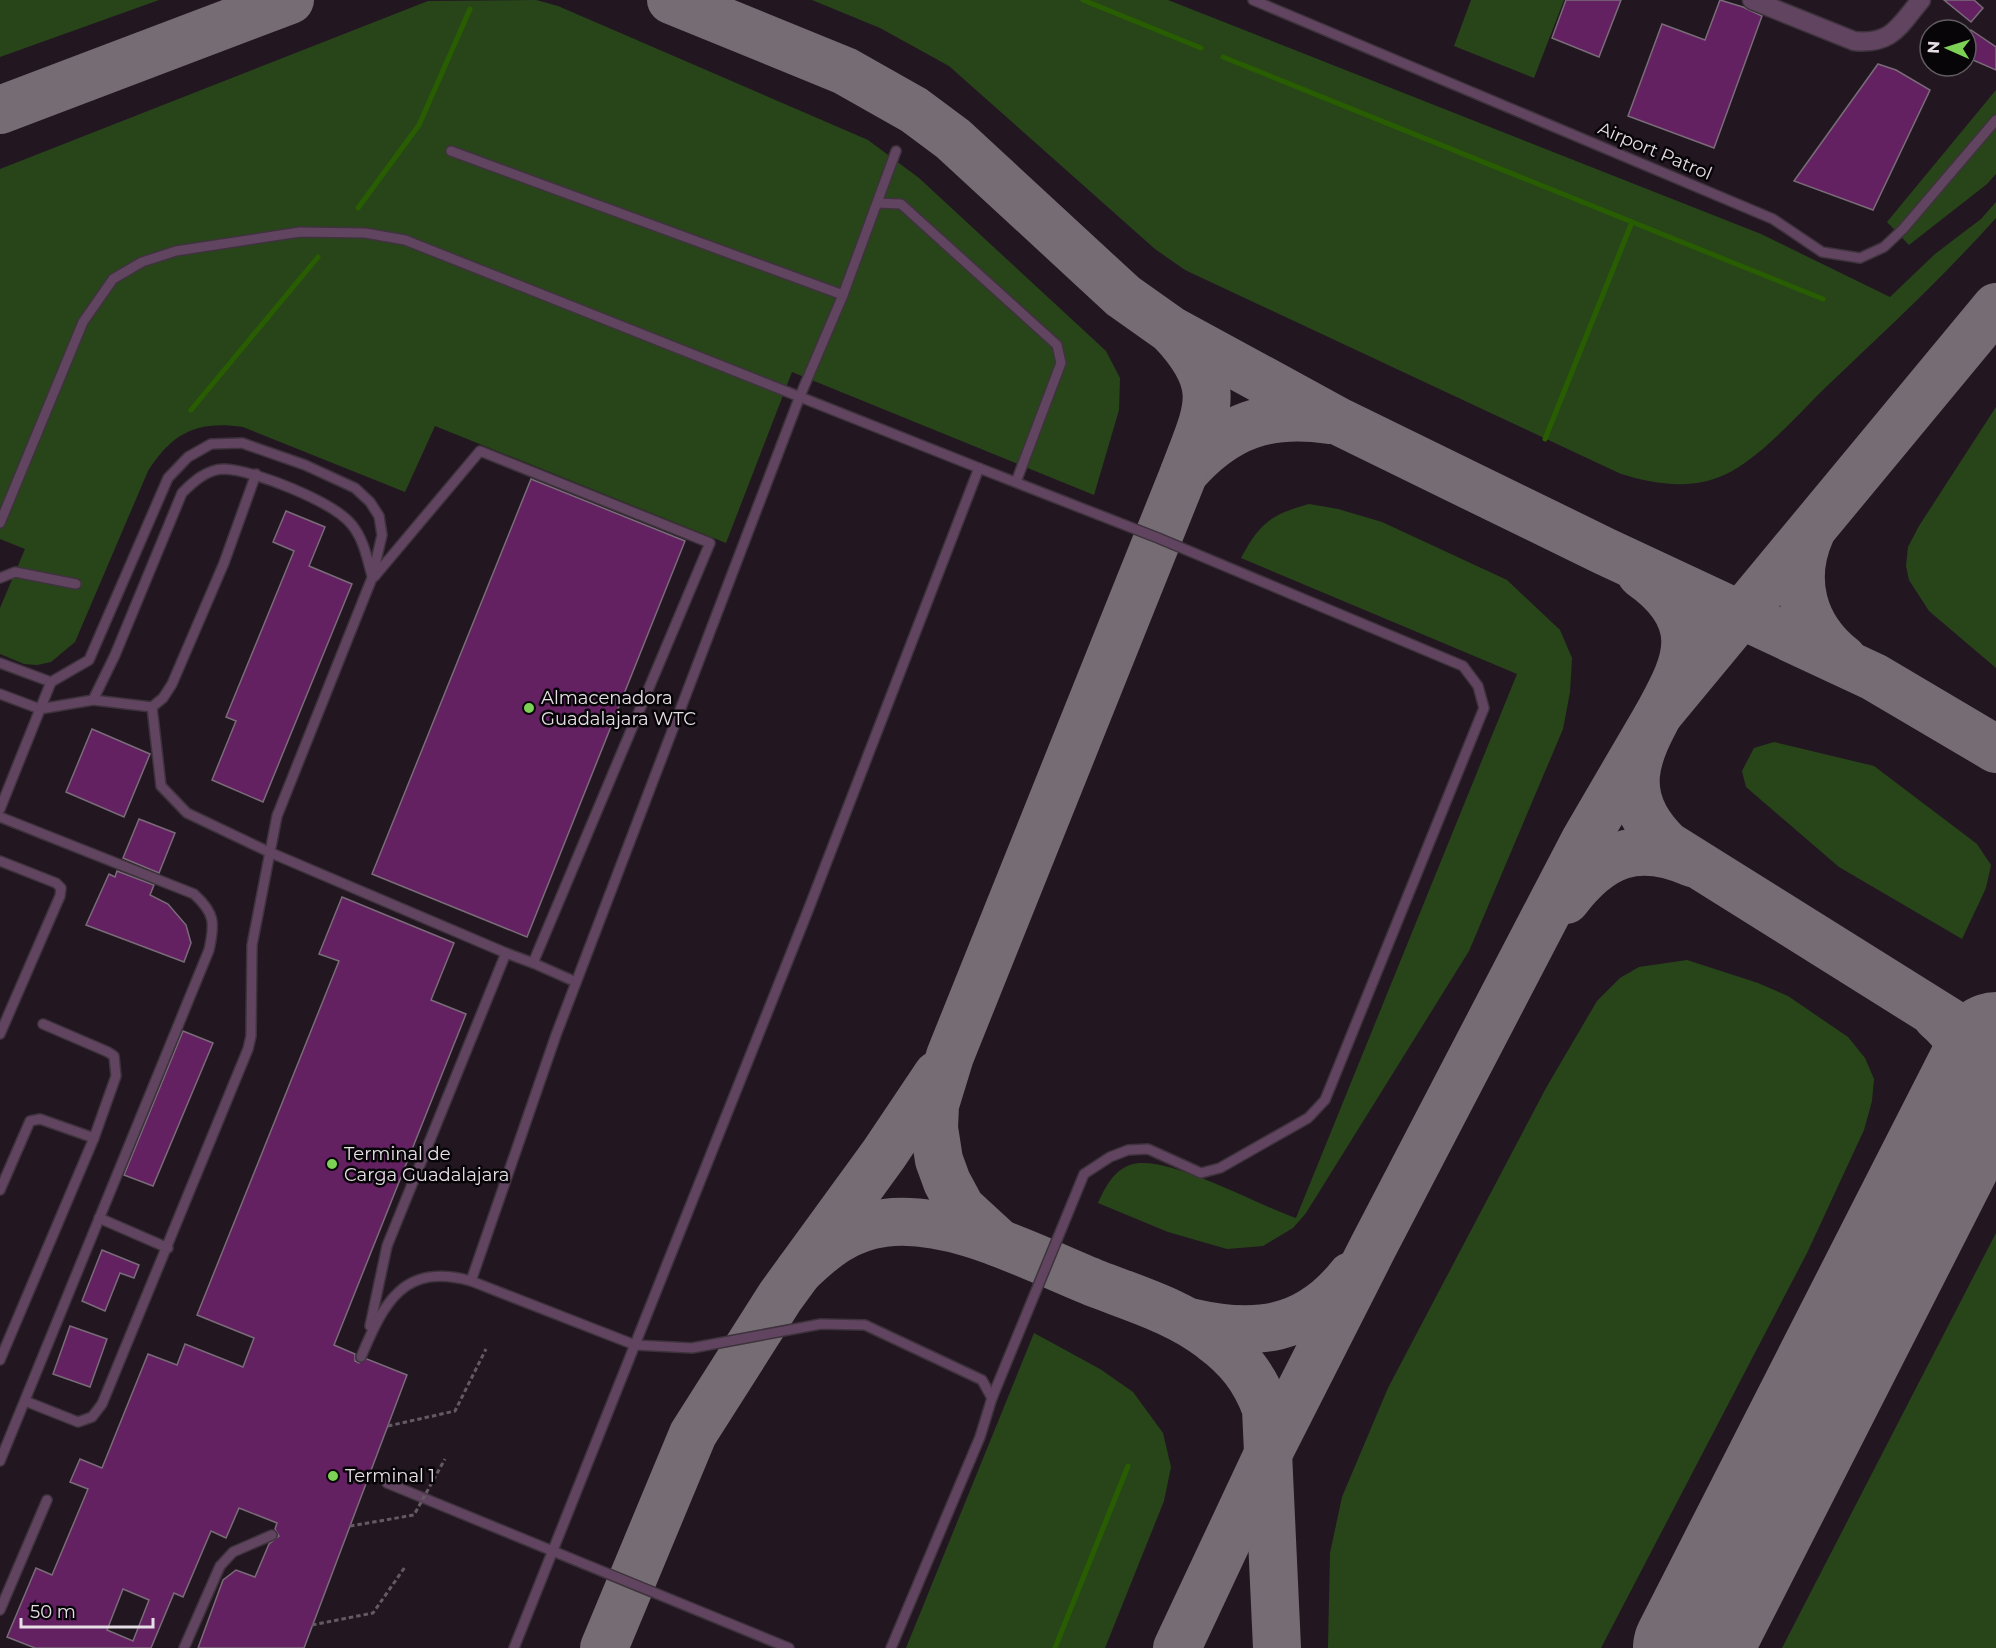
<svg xmlns="http://www.w3.org/2000/svg" width="1996" height="1648" viewBox="0 0 1996 1648" font-family="Montserrat,sans-serif">
	<rect width="100%" height="100%" fill="#221721"/>
	<!-- green -->
	<g fill="#28451a">
		<path d="M0,0h159l-159,57z"/>
		<path d="M536,0l22,6 310,134 51,38 187,173 14,27 -1,32 -25,85 -302,-123 -66,171 -291,-117 -30,66 -162,-65c-46,-7 -71,6 -95,44l-73,171 -24,20 -14,3 -13,-1 -24,-10v-46l25,-59 -25,-10v-370l428,-168z"/>
		<path d="M812,0h356l593,234 129,63 45,-43 46,-35 15,-17v16c-53,59 -111,113 -169,168 -29,28 -59,64 -95,85 -35,20 -75,14 -111,3l-436,-204 -30,-21 -206,-183 -69,-38z"/>
		<path d="M1471,0h93l-30,78 -80,-32z"/>
		<path d="M1996,90v84l-9,10 -78,61 -22,-23z"/>
		<path d="M1996,407v261l-67,-57 -20,-31 -3,-14 2,-19 11,-21z"/>
		<path d="M1309,504l29,5 44,13 125,58 53,50 12,28 -2,34 -7,37 -94,222 -163,262 -13,15 -30,18 -36,3 -59,-17 -70,-29c7,-15 15,-32 32,-38 34,-13 129,41 166,53l221,-544 -276,-116c19,-35 29,-43 68,-54z"/>
		<path d="M1774,742l100,24 103,78 14,21 -5,23 -24,51 -123,-72 -93,-80 -4,-16 12,-23z"/>
		<path d="M1687,960l71,23 30,13 60,41 17,21 9,21 -2,22 -8,29 -57,123 -206,395h-273l2,-95 12,-56 46,-109 158,-300 51,-87 23,-23 19,-11z"/>
		<path d="M1996,1233v415h-214z"/>
		<path d="M1034,1333l66,36 33,23 30,41 8,34 -7,34 -59,147h-199z"/>
	</g>
	<g fill="none" stroke-linecap="round" stroke-linejoin="round">
		<!-- stream -->
		<g stroke="#285d02" stroke-width="5">
			<path d="M1083,0l118,48"/>
			<path d="M1223,57l600,242"/>
			<path d="M358,208l61,-83 51,-116"/>
			<path d="M191,410l127,-153"/>
			<path d="M1545,439l87,-217"/>
			<path d="M1055,1648l73,-182"/>
		</g>
		<!-- taxiway -->
		<g stroke="#766c74" stroke-width="48">
			<path d="M671,0l174,71 69,39 39,29 170,157 48,34 167,91 266,130 270,126 122,72"/>
			<path d="M0,110l290,-110"/>
			<path d="M1173,332c51,55 35,77 11,141 42,-48 84,-62 146,-53"/>
			<path d="M1811,532c-21,47 -9,95 32,127"/>
			<path d="M1641,574c131,92 -81,169 26,271l329,206"/>
			<path d="M1566,900c35,-46 71,-61 126,-37"/>
			<path d="M1937,1017c50,41 24,90 5,139"/>
			<path d="M999,1243l-38,-35 -14,-26 -8,-22 -5,-32 1,-23 15,-49 234,-583"/>
			<path d="M799,1271c26,-25 48,-43 85,-48 69,-9 150,36 213,61 39,15 82,28 115,54 26,19 43,40 54,71l11,239"/>
			<path d="M1190,1322c64,15 117,10 161,-46"/>
			<path d="M604,1648l89,-214 87,-137 104,-143 53,-79"/>
			<path d="M1177,1648l91,-194 105,-207 212,-407 73,-125 338,-408"/>
		</g>
		<!-- runway -->
		<path stroke="#766c74" stroke-width="118" d="M1692,1648l304,-597"/>
	</g>
	<!-- building -->
	<g fill="#632162" stroke="#796c78" stroke-width="1.5" fill-rule="evenodd">
		<path d="M1566,0h55l-22,57 -47,-19z"/>
		<path d="M1720,0l23,7 19,9 -48,132 -86,-32 34,-92 43,16z"/>
		<path d="M1944,0h30l9,8 -12,14z"/>
		<path d="M1971,30l25,17v23l-30,-13v-17z"/>
		<path d="M1878,64l18,6 34,20 -57,120 -79,-29z"/>
		<path d="M531,479l154,62 -158,396 -155,-63z"/>
		<path d="M286,511l39,16 -16,39 43,18 -89,218 -51,-22 24,-59 -10,-4 68,-166 -21,-9z"/>
		<path d="M92,729l58,25 -26,63 -58,-25z"/>
		<path d="M139,819l36,14 -16,40 -36,-15z"/>
		<path d="M117,871l37,14 -4,10 18,9 18,21 5,18 -7,19 -98,-37 23,-51 6,3z"/>
		<path d="M342,897l112,46 -23,57 35,14 -132,331 21,9v7l4,2 8,-4 40,16 -103,273h-106l25,-68 13,-10 19,7 14,-33 10,-8 -4,-7 2,-6 -38,-15 -13,30 -15,-7 -28,66 -9,-4 -23,55h-116l-28,-11 29,-69 16,7 36,-86 -18,-7 10,-23 22,9 46,-114 29,11 8,-21 58,23 11,-29 -57,-23 142,-354 -20,-7zM123,1589l26,11 -16,41 -26,-11z"/>
		<path d="M183,1031l30,12 -60,143 -29,-11z"/>
		<path d="M102,1250l37,15 -5,13 -14,-5 -15,38 -23,-10z"/>
		<path d="M70,1326l37,13 -17,48 -37,-13z"/>
	</g>
	<g fill="none" stroke-linecap="round" stroke-linejoin="round">
		<!-- lane casing -->
		<g stroke="#3e333d" stroke-width="12">
			<g id="lane">
				<path d="M1253,0l520,219 49,33 38,6 24,-11 19,-18 93,-109"/>
				<path d="M451,151l392,144"/>
				<path d="M877,203l24,1 156,141 4,18 -45,119"/>
				<path d="M0,523l83,-201 30,-43 29,-17 34,-11 124,-19 65,1 40,7 574,228"/>
				<path d="M374,577l106,-126 230,92 -177,420 -27,-10"/>
				<path d="M0,578l15,-6 61,12"/>
				<path d="M0,663l51,19 38,-22 79,-182 20,-21 23,-13 31,-1 63,22 50,23 15,14 9,14 3,19 -10,43 -95,238 -25,129 -1,91 -3,13 -146,355 -10,13 -14,5 -53,-21"/>
				<path d="M0,694l40,15 53,-9 59,7 11,-9 9,-14 52,-121 32,-89"/>
				<path d="M93,700l22,-45 67,-162c11,-11 25,-24 42,-24 30,1 110,33 128,56 12,15 15,33 20,51"/>
				<path d="M152,707l9,79 26,27 82,39 237,101 -119,293 -17,80"/>
				<path d="M0,809l51,-127"/>
				<path d="M0,817l194,77c21,19 21,29 15,56l-209,511"/>
				<path d="M0,861l56,22 5,5 -1,8 -60,138"/>
				<path d="M533,963l43,19"/>
				<path d="M0,1190l30,-69 10,-2 54,19"/>
				<path d="M99,1218l69,30"/>
				<path d="M471,1281l164,64 57,3 129,-24 44,1 117,55 10,18"/>
				<path d="M361,1357c23,-55 43,-95 110,-76l85,-246 244,-639 43,-101 53,-144"/>
				<path d="M0,1360l94,-222 22,-62 -2,-20 -6,-4 -65,-28"/>
				<path d="M387,1483l402,165"/>
				<path d="M0,1610l47,-110"/>
				<path d="M184,1648l36,-82 13,-14 39,-17"/>
				<path d="M514,1648l293,-735 172,-445 179,70 305,128 15,20 6,22 -159,392 -17,18 -88,50 -19,5 -53,-24 -20,1 -18,7 -26,17 -92,224 -12,39 -89,211"/>
			</g>
		</g>
		<!-- street casing -->
		<g stroke="#3e333d" stroke-width="21">
			<path id="street" d="M1752,0l102,41c38,4 45,-15 67,-41"/>
		</g>
		<!-- path -->
		<g stroke="#645a63" stroke-width="3" stroke-dasharray="4.5 3" stroke-linecap="butt">
			<path d="M388,1426l67,-15 31,-62"/>
			<path d="M312,1625l61,-12 32,-46"/>
		</g>
		<!-- lane -->
		<use href="#lane" stroke="#61445f" stroke-width="9"/>
		<!-- street -->
		<use href="#street" stroke="#61445f" stroke-width="18"/>
		<!-- path-bridge -->
		<path stroke="#645a63" stroke-width="3" stroke-dasharray="4.5 3" stroke-linecap="butt" d="M350,1526l64,-11 31,-56"/>
	</g>
	<!-- markers -->
	<g fill="#7dd154" stroke="#080508" stroke-width="2">
		<circle cx="529" cy="708" r="6"/>
		<circle cx="332" cy="1164" r="6"/>
		<circle cx="333" cy="1476" r="6"/>
	</g>
	<g text-anchor="middle" stroke-width="5" stroke-linejoin="round" paint-order="stroke">
		<!-- street labels -->
		<g font-size="18" fill="#e7dfe6" stroke="#080508">
			<text transform="translate(1655 151) rotate(23)" y="6">Airport Patrol</text>
		</g>
		<!-- poi labels -->
		<g font-size="18" fill="#e7dfe6" stroke="#080508" text-anchor="start">
			<text x="541" y="704">Almacenadora<tspan x="541" dy="21">Guadalajara WTC</tspan></text>
			<text x="344" y="1160">Terminal de<tspan x="344" dy="21">Carga Guadalajara</tspan></text>
			<text x="345" y="1482">Terminal 1</text>
		</g>
	</g>
	<!-- north arrow -->
	<g transform="translate(1948 48) rotate(273)"><circle r="28" fill="#080508" stroke="#615c61" stroke-width="1.5"/>
	<path d="M0-4.5L10 22L0 15L-10 22Z" fill="#7dd154"/>
	<text y="-9" font-size="16" font-weight="bold" text-anchor="middle" fill="#e7dfe6">N</text>
	</g>
	<!-- scale -->
	<path d="M21 1618v9h132v-9" fill="none" stroke="#e7dfe6" stroke-width="3"/>
	<text x="30" y="1618" font-size="18" fill="#e7dfe6" stroke="#080508" stroke-width="4.5" paint-order="stroke">50 m</text>
</svg>
